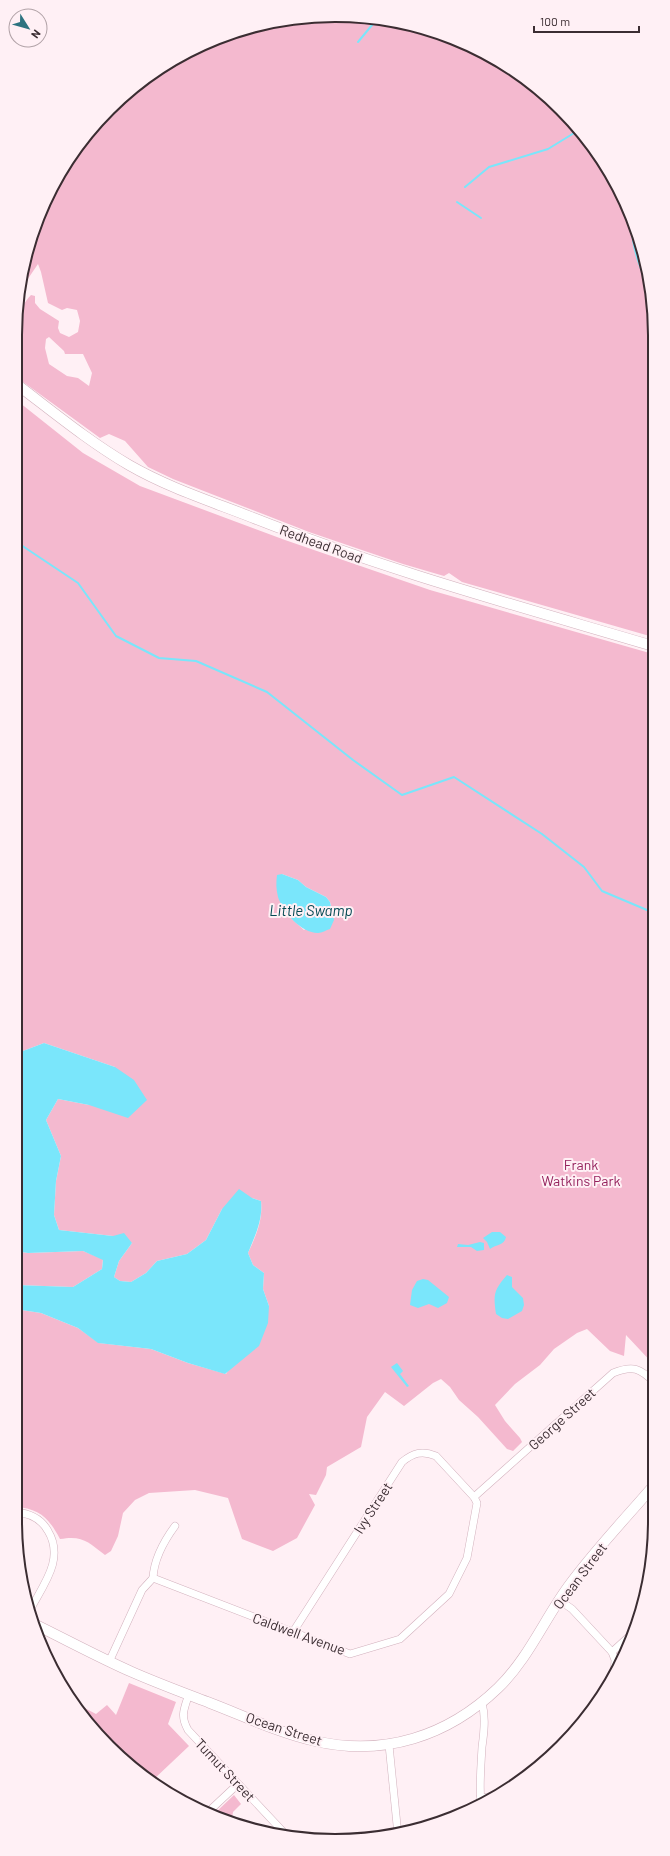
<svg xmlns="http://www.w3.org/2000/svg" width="670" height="1856" viewBox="0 0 670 1856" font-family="Barlow,sans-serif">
	<rect width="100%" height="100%" fill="#fff0f5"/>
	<!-- green -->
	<g fill="#f4b9cf" fill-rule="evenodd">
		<path d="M356,16l62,10 95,43 63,55 46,70 30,99 1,344 -191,-55 -13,-9 -5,3 -41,-12 -94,-32 -136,-53 -25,-12 -23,-26 -16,-7 -9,4 -85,-62c0,-26 -4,-61 16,-81l4,1v7l5,6 19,12 -1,7 2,5 9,4 9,-5 2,-11 -3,-11 -10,-2 -5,2 -14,-7 -7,-31 -3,-8 -17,25 5,-37 22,-59 33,-53 43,-46 51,-36 57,-26 61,-14zM49,337l15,14 1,3h18l9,19 -3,13 -11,-8 -11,-2 -18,-12 -4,-16 1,-9z"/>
		<path d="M15,399l68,54 57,33 145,54 145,50 223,64 2,712 -29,-31 -2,21 -14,-5 -23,-22 -10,4 -23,16 -14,16 -25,19 -20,21 10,16 15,17 2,4 -9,9 -6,-2 -29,-32 -19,-17 -9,-13 -9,-8 -8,4 -29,23 -19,-14 -18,25 -6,30 -34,20 -1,8 -10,20 -7,-1 6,11 -18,33 -24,13 -31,-12 -14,-41 -33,-8 -46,3 -14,7 -12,13 -5,23 -7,15 -6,4c-17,-13 -22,-20 -45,-16 -11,-21 -21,-31 -45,-32v-198l26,4 37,15 21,15 52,6 37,14 38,11 43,-68 -6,-17 1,-16 -11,-8 -5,-12c8,-17 15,-33 13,-52l-9,-3 -30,11 -16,31 -19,14 -30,7 -11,12 -15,9 -11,-1 -6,-4 5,-16 13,-18 -19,-7 -54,-6 -5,-15 2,-34 5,-25 -15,-36 12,-21 31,6 26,-38 -71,-24 -29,11zM282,874l16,6 8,7 20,10 4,5 2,7 -28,21 -12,-11 -13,-21z"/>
		<path d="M15,1251l13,2 55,-2 20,8 -1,10 -29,18 -58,-2z"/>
		<path d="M129,1683l47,19 -8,22 21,22 -36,34 -59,-48 -21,-30 23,12 11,-9 9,10z"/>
		<path d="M234,1795l7,9 -8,8 -2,12 -18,-9z"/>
	</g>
	<!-- water -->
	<g fill="#7ae6fb">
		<path d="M282,874l16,6 8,7 20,10 4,5 4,18 -4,9c-4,1 -8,4 -12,4 -17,0 -35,-21 -40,-36 -2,-8 -2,-14 -1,-22z"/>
		<path d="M44,1043l71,24 19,13 13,20 -19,18 -39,-13 -31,-6 -12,21 15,36 -5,25 -2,34 5,15 54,6 11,-3 8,10 -13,18 -5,16 6,4 11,1 15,-9 11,-12 30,-7 19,-14 16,-31 17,-20 13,9 9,3c2,19 -6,35 -13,52l5,12 11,8 -1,16 6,17 -1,17 -9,23 -34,28 -37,-11 -37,-14 -53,-6 -20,-15 -37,-15 -26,-4v-24l58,2 29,-18 1,-9 -20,-9 -55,2 -13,-2v-197z"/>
		<path d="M492,1232h8l6,5c-2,9 -10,7 -16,12l-3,-7 -4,-4z"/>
		<path d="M480,1242l4,1v7l-7,1 -6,-4h-14l1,-3 10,1z"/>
		<path d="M507,1275l5,2v10l11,11 1,7 -2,6 -14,8 -6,-1 -6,-4c-3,-20 -2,-24 11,-39z"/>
		<path d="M423,1279l5,1 21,17 -2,6 -9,5 -9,-4 -11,4 -8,-3 2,-15 5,-9z"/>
		<path d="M397,1363l6,8 -3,3 9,12 -2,1 -16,-20z"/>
	</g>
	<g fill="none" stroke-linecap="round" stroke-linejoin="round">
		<!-- stream -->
		<g stroke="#7ae6fb" stroke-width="2">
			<path d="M358,42l19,-23"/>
			<path d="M465,187l24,-20 59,-18 31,-19"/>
			<path d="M457,202l24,16"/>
			<path d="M632,228c0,23 11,46 20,67"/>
			<path d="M15,541l63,42 38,53 43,22 37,3 71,31 86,68 49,35 52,-18 88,57 42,33 18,24 52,22"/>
		</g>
		<!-- street casing -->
		<g stroke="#d2b1bd" stroke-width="8">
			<g id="street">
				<path d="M474,1497l139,-124c20,-8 27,-5 42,10"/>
				<path d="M15,1512c13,1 26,6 33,19 17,28 -5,54 -18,79"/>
				<path d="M153,1578l197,76 50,-15 49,-45 18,-36 10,-55 -3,-6 -38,-41c-14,-6 -23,-3 -34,6l-109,170"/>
				<path d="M153,1578c1,-19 11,-37 22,-52"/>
				<path d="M559,1600l13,9 40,43 3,8 -1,15"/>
				<path d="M612,1652l22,-20"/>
				<path d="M109,1662l33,-72 11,-12"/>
				<path d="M189,1694c-5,15 -9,22 -1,36l100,107"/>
				<path d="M582,1722l13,-16"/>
				<path d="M389,1745l9,90"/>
				<path d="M480,1798l15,-2"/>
				<path d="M481,1804c-2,-19 0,-38 1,-57 2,-14 4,-30 0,-44"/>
				<path d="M207,1813l31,-29"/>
			</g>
		</g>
		<!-- secondary casing -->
		<g stroke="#d2b1bd" stroke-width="11">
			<g id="secondary">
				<path d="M15,383c37,28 73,58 114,82 38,22 81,36 122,52 131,52 267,89 402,129"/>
				<path d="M32,1623c33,16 66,34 100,49 25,11 52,21 78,31 34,13 69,30 105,38 69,16 133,-5 183,-53 30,-29 46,-68 70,-101 26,-36 58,-69 87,-103"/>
			</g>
		</g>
		<!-- street -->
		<use href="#street" stroke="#fff" stroke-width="7"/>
		<!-- secondary -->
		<use href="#secondary" stroke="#fff" stroke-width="10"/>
	</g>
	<g text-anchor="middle" stroke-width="4" stroke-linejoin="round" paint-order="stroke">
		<!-- street labels -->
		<g font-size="14" fill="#3b2d32" stroke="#fff0f5">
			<text transform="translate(321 544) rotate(20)" y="5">Redhead Road</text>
			<text transform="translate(562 1419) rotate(-42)" y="5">George Street</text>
			<text transform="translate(373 1508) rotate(-57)" y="5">Ivy Street</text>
			<text transform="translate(580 1576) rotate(-53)" y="5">Ocean Street</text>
			<text transform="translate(299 1634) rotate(20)" y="5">Caldwell Avenue</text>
			<text transform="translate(284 1729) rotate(18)" y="5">Ocean Street</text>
			<text transform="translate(225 1770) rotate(47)" y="5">Tumut Street</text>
		</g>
		<!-- park labels -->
		<g font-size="14" fill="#94205c" stroke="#fff0f5">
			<text x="581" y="1170">Frank<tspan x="581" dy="16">Watkins Park</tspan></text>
		</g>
		<!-- water labels -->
		<g font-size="15" font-style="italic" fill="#064b55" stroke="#fff0f5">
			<text x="311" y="916">Little Swamp</text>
		</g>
	</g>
	<!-- crop -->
	<path d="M0 0H670V1856H0ZM335 22H335A313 313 0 0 1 648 335V1521A313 313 0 0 1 335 1834H335A313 313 0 0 1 22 1521V335A313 313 0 0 1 335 22Z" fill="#fff0f5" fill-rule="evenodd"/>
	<path fill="none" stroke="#3b2d32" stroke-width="2" d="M335 22H335A313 313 0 0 1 648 335V1521A313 313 0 0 1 335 1834H335A313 313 0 0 1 22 1521V335A313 313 0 0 1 335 22Z"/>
	<!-- north arrow -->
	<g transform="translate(28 28) rotate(127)"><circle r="19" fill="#fff0f5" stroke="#b1a2a7"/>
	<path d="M0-3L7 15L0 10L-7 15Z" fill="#2d7380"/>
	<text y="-6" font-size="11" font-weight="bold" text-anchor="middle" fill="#3b2d32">N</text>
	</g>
	<!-- scale -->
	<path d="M534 26v6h105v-6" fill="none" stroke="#3b2d32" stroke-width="2"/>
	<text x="540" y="26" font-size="12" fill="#3b2d32" stroke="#fff0f5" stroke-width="3" paint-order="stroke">100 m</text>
</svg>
